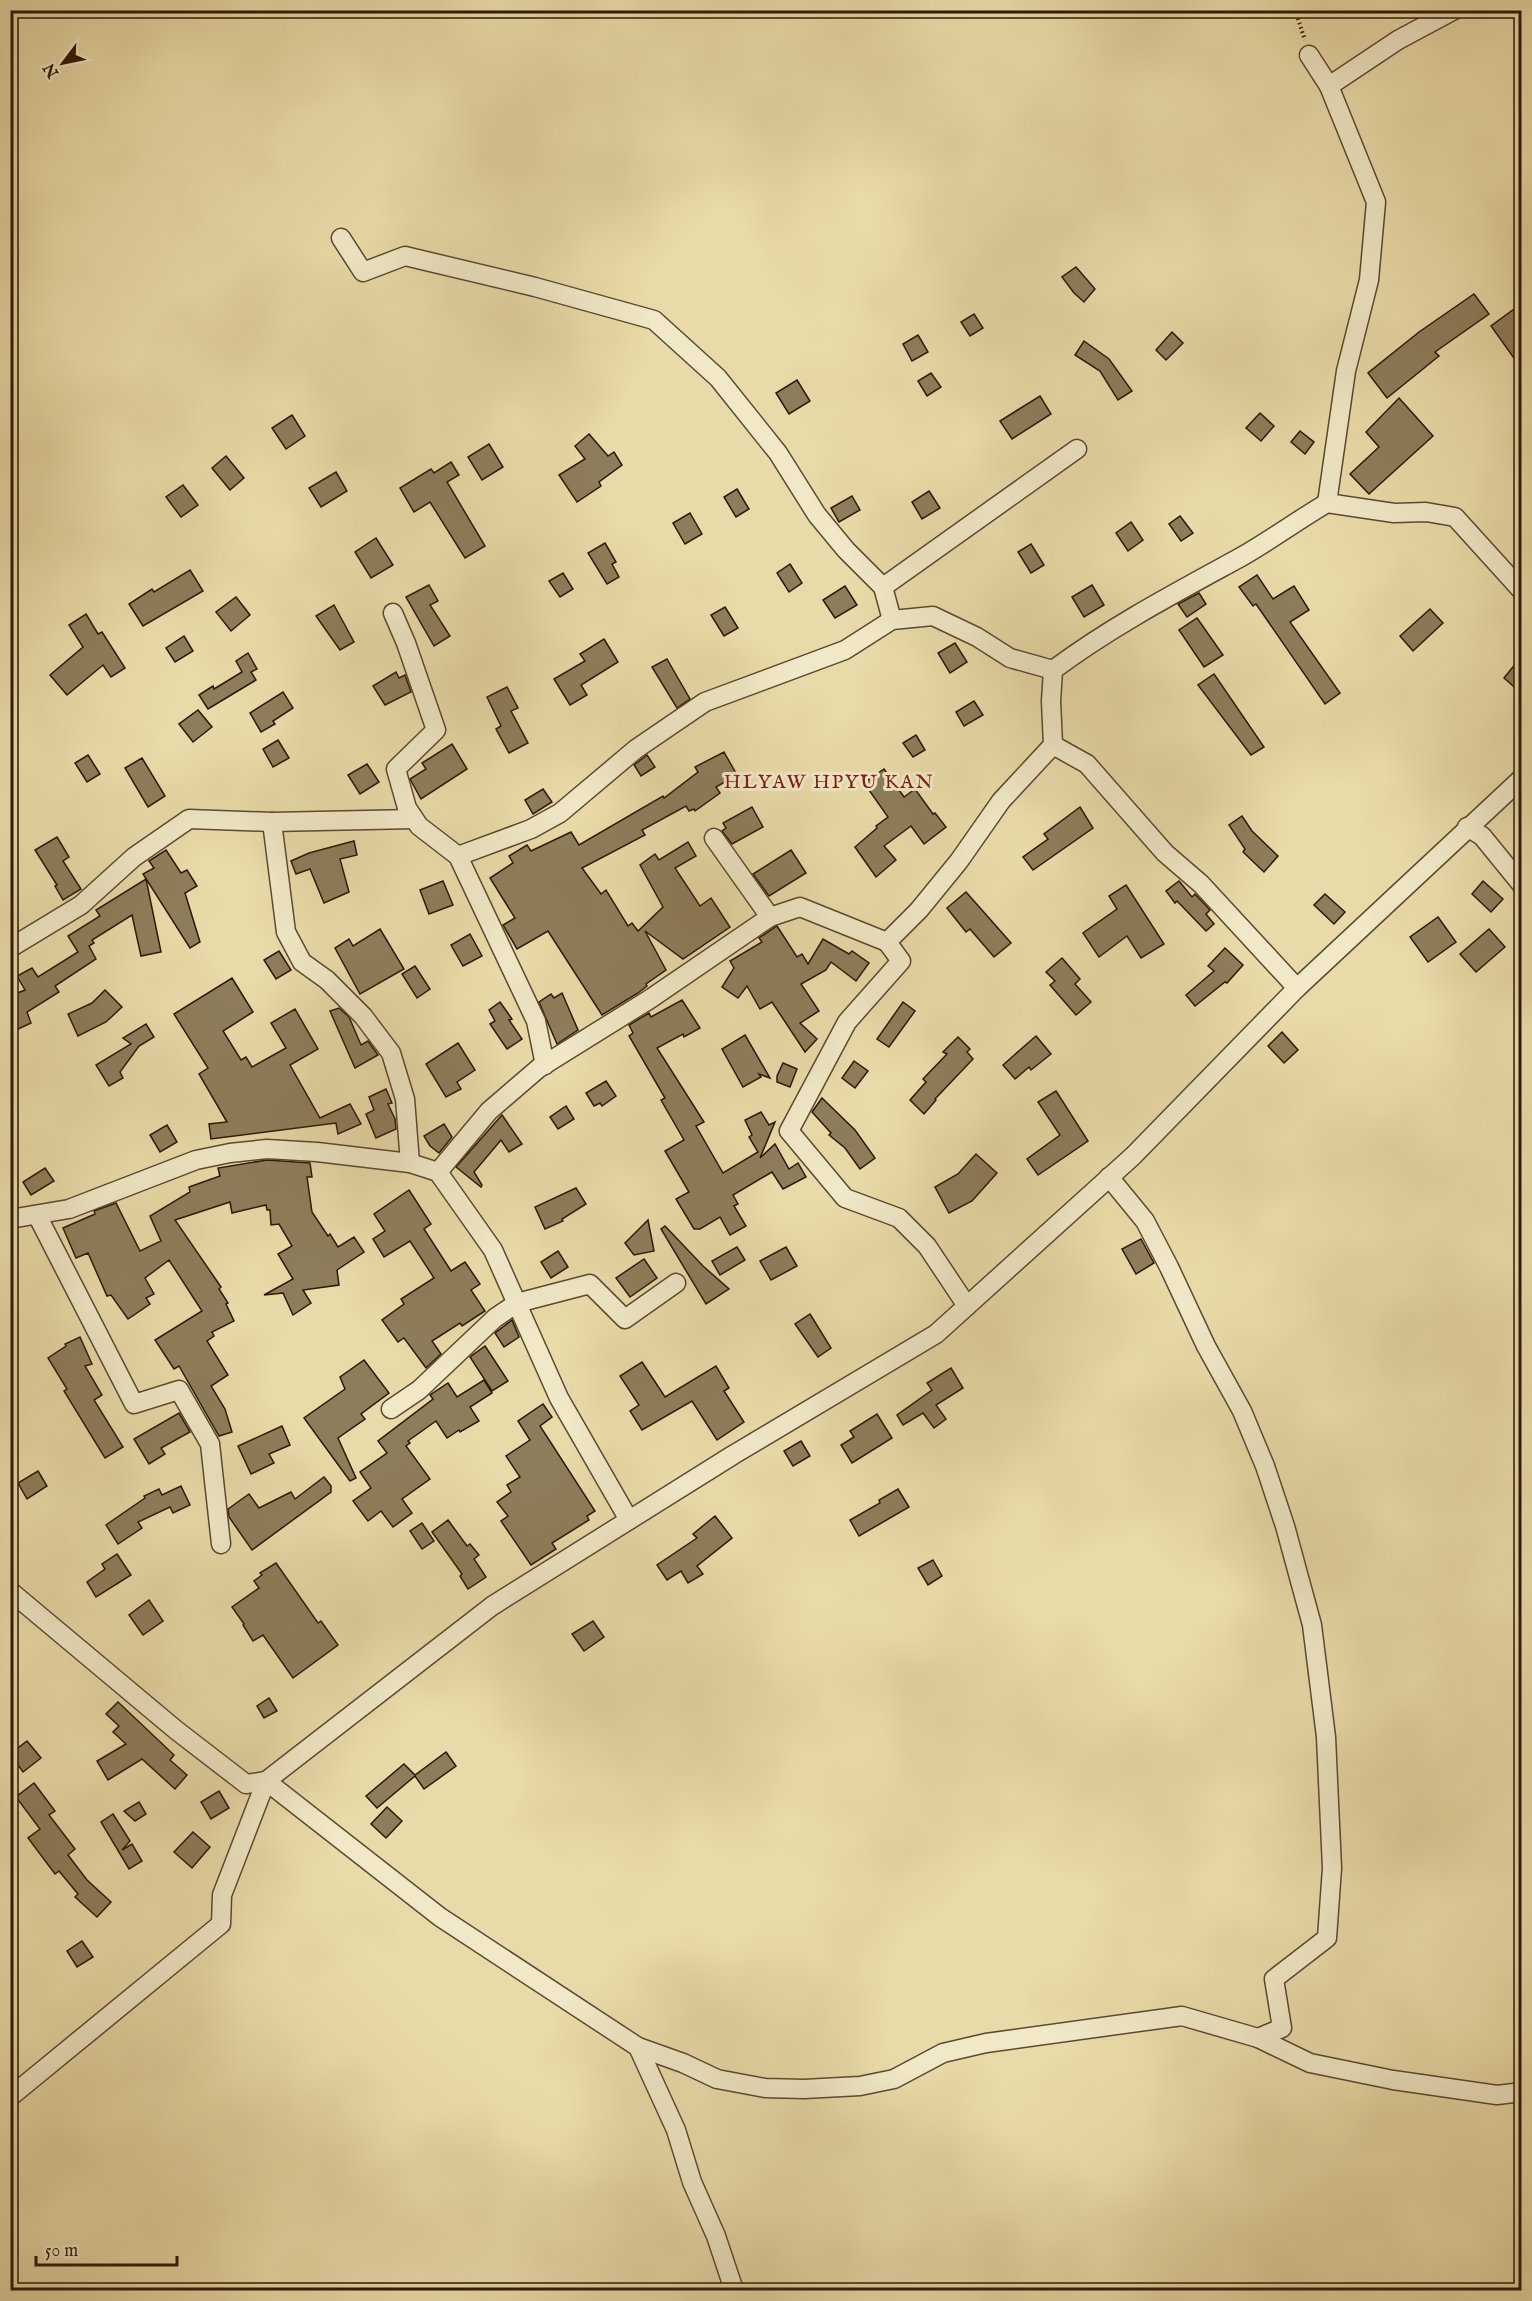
<svg xmlns="http://www.w3.org/2000/svg" width="1532" height="2301" viewBox="0 0 1532 2301" font-family="'IM FELL English',serif">
	<rect width="100%" height="100%" fill="#e9dba9"/>
	<filter id="stains"><feTurbulence type="fractalNoise" baseFrequency=".00333" numOctaves="4"/><feColorMatrix values="0 0 0 0 .2 0 0 0 0 .09 0 0 0 0 .02 0 0 0 .5 -.17"/></filter>
	<radialGradient id="worn" r=".72"><stop offset=".6" stop-color="#630" stop-opacity="0"/><stop offset="1" stop-color="#630" stop-opacity=".3"/></radialGradient>
	<!-- building -->
	<g fill="#8e7d5b" stroke="#2c1807" stroke-width="1.5">
		<path d="M1076,267l19,22 -11,13 -10,-9 -12,-16z"/>
		<path d="M1474,294l15,20 -54,38 4,4 -52,42 -19,-25 51,-41z"/>
		<path d="M1521,304v64l-30,-42z"/>
		<path d="M974,314l9,14 -13,8 -9,-14z"/>
		<path d="M1172,332l11,11 -17,17 -10,-10z"/>
		<path d="M918,335l10,17 -16,9 -9,-17z"/>
		<path d="M1084,341l25,18 23,32 -14,9 -18,-29 -25,-16z"/>
		<path d="M931,373l10,14 -14,9 -9,-15z"/>
		<path d="M797,380l13,21 -21,13 -13,-21z"/>
		<path d="M1040,396l11,18 -39,25 -12,-18z"/>
		<path d="M1399,398l34,38 -64,58 -19,-20 29,-27 -13,-15z"/>
		<path d="M1260,413l14,13 -13,15 -15,-13z"/>
		<path d="M292,415l13,21 -19,13 -14,-21z"/>
		<path d="M1300,431l14,11 -9,12 -14,-12z"/>
		<path d="M589,434l19,22 6,-4 8,13 -23,17 2,4 -24,16 -18,-27 26,-16 -10,-13z"/>
		<path d="M489,444l14,23 -21,13 -14,-23z"/>
		<path d="M226,456l18,22 -14,12 -18,-22z"/>
		<path d="M451,462l8,13 -12,7 38,64 -20,12 -35,-56 -16,10 -14,-24 31,-19 3,4z"/>
		<path d="M336,472l11,19 -26,16 -12,-19z"/>
		<path d="M183,485l15,20 -17,12 -15,-20z"/>
		<path d="M737,489l12,20 -13,8 -12,-20z"/>
		<path d="M929,491l11,17 -18,11 -10,-17z"/>
		<path d="M852,496l8,14 -21,12 -8,-14z"/>
		<path d="M690,513l12,21 -17,10 -12,-21z"/>
		<path d="M1180,516l13,17 -12,8 -12,-17z"/>
		<path d="M1131,522l12,18 -15,11 -12,-18z"/>
		<path d="M376,538l17,27 -22,13 -16,-26z"/>
		<path d="M605,543l11,19 -4,2 7,13 -12,7 -19,-31z"/>
		<path d="M1031,544l13,21 -13,8 -13,-21z"/>
		<path d="M790,564l12,19 -13,9 -12,-19z"/>
		<path d="M190,570l13,21 -60,35 -14,-22 23,-15 2,3z"/>
		<path d="M563,573l10,16 -13,8 -11,-16z"/>
		<path d="M1257,575l16,24 21,-13 15,24 -19,12 50,71 -15,11 -69,-100 -3,2 -14,-19z"/>
		<path d="M429,585l9,16 -8,4 20,31 -16,10 -28,-49z"/>
		<path d="M1092,585l12,20 -20,12 -12,-20z"/>
		<path d="M845,586l12,19 -22,13 -12,-18z"/>
		<path d="M1199,593l7,11 -19,13 -9,-13z"/>
		<path d="M236,597l14,18 -19,16 -15,-19z"/>
		<path d="M334,605l20,37 -14,8 -24,-34z"/>
		<path d="M725,607l13,21 -14,8 -13,-21z"/>
		<path d="M1430,609l13,14 -30,28 -13,-15z"/>
		<path d="M86,614l12,20 4,-2 23,36 -14,9 -8,-12 -36,30 -17,-20 33,-28 -14,-22z"/>
		<path d="M1197,618l26,37 -19,12 -25,-37z"/>
		<path d="M184,636l9,15 -18,11 -9,-14z"/>
		<path d="M604,639l14,23 -37,23 6,10 -17,10 -16,-26 31,-18 -5,-7z"/>
		<path d="M955,643l12,19 -17,11 -12,-20z"/>
		<path d="M248,653l9,16 -6,3 5,8 -48,29 -9,-14 14,-9 1,3 28,-17 -6,-11z"/>
		<path d="M1521,657v36l-17,-15z"/>
		<path d="M667,659l23,40 -13,9 -25,-41z"/>
		<path d="M396,672l3,6 6,-3 6,17 -26,13 -12,-19z"/>
		<path d="M1214,674l50,73 -13,8 -53,-70z"/>
		<path d="M507,687l11,21 -7,3 17,32 -19,10 -13,-24 5,-3 -14,-29z"/>
		<path d="M283,692l10,16 -20,13 2,3 -14,8 -11,-19z"/>
		<path d="M974,701l9,14 -19,11 -8,-14z"/>
		<path d="M198,710l14,17 -19,15 -14,-18z"/>
		<path d="M916,735l9,15 -12,7 -10,-14z"/>
		<path d="M278,740l11,18 -16,9 -10,-18z"/>
		<path d="M452,744l15,25 -46,30 -11,-20 16,-10 -4,-6z"/>
		<path d="M724,752l13,23 -21,12 4,6 -25,18 -1,-2 -5,2 -3,-5 -44,24 3,5 -63,33 19,26 5,-4 22,36 4,-3 6,8 25,-24 -23,-42 15,-11 4,6 29,-18 8,14 -21,12 25,38 11,-8 19,29 -47,32 -38,-28 21,39 -20,14 1,2 -9,7 -36,22 -54,-84 -31,18 -14,-24 12,-7 -25,-40 23,-15 -4,-7 18,-11 4,6 40,-19 8,13 84,-49 1,2 34,-26 -3,-5z"/>
		<path d="M88,755l12,19 -13,8 -12,-19z"/>
		<path d="M647,755l8,12 -14,9 -7,-11z"/>
		<path d="M142,758l23,38 -17,11 -23,-39z"/>
		<path d="M367,764l12,18 -19,12 -12,-19z"/>
		<path d="M884,769l20,28 11,-8 18,25 2,-1 11,14 -22,17 -13,-18 -27,20 12,14 -20,17 -21,-30 22,-19 -1,-2 12,-9 -24,-34z"/>
		<path d="M543,789l9,13 -19,12 -8,-14z"/>
		<path d="M752,807l11,20 -31,17 -10,-13 4,-3 -3,-5z"/>
		<path d="M1080,807l13,21 -60,42 -10,-13 25,-18 -4,-5z"/>
		<path d="M1242,816l10,15 26,25 -14,16 -21,-20 2,-3 -16,-24z"/>
		<path d="M57,837l12,20 -6,4 18,28 -18,11 -8,-14 2,-1 -22,-35z"/>
		<path d="M354,841l3,14 -17,4 9,33 -25,11 -14,-34 -14,5 -5,-13 18,-8z"/>
		<path d="M166,850l15,23 6,-3 10,16 -12,7 15,49 -10,6 -47,-74 11,-6 -5,-7z"/>
		<path d="M791,850l15,23 -37,23 -16,-22z"/>
		<path d="M146,879l15,73 -20,4 -9,-41 -40,25 2,3 -5,3 7,13 -41,27 4,6 -32,20 4,11 -15,7 -6,-13v-21l15,-6 -8,-14 15,-8 6,9 40,-25 -10,-16 32,-20 -4,-6z"/>
		<path d="M443,881l10,24 -24,9 -9,-24z"/>
		<path d="M1179,881l13,16 3,-3 15,16 -4,4 8,10 -8,7 -29,-30 -2,2 -9,-12z"/>
		<path d="M1483,881l20,18 -12,13 -19,-18z"/>
		<path d="M1126,885l38,59 -23,14 -14,-22 -28,21 -16,-24 34,-24 -8,-13z"/>
		<path d="M966,892l45,51 -17,14 -24,-28 -4,3 -19,-24z"/>
		<path d="M1325,894l20,18 -11,12 -20,-19z"/>
		<path d="M1438,917l18,25 -28,20 -18,-25z"/>
		<path d="M777,926l20,31 5,-3 6,10 15,-25 26,15 3,-3 17,12 -13,18 -25,-19 -5,8 -25,14 18,27 -19,12 17,16 -12,13 -33,-50 -12,7 -13,-23 -9,12 -16,-11 12,-19 -4,-7 32,-19 -3,-4z"/>
		<path d="M380,929l24,40 -44,25 -25,-46 14,-9 4,7z"/>
		<path d="M1489,929l16,18 -29,25 -16,-18z"/>
		<path d="M470,934l12,22 -19,10 -12,-21z"/>
		<path d="M1225,948l18,17 -16,18 -2,-1 -30,24 -9,-11 28,-24 -6,-5z"/>
		<path d="M279,951l12,19 -15,9 -12,-19z"/>
		<path d="M1062,958l18,21 -5,5 16,18 -15,13 -26,-30 5,-4 -9,-9z"/>
		<path d="M415,966l15,23 -13,9 -15,-24z"/>
		<path d="M232,978l21,34 -30,19 18,29 5,-3 6,10 34,-19 -15,-25 24,-14 23,40 -28,16 30,53 30,-14 11,20 -23,10 -2,-11 -125,16 -2,-15 18,-2 -28,-48 9,-6 -34,-54z"/>
		<path d="M105,990l17,17 -16,15 -28,14 -10,-22 24,-11z"/>
		<path d="M562,993l16,37 -21,14 -18,-42 12,-8 3,4z"/>
		<path d="M682,1000l18,28 -16,9 -1,-3 -26,14 47,74 -8,4 27,47 35,-21 -9,-15 3,-2 -7,-15 16,-8 8,13 6,-3 -15,36 15,-14 14,25 9,-6 8,14 -23,12 -11,-17 -39,23 5,9 -4,2 12,20 -16,9 -10,-18 -20,12h-6l-18,-30 13,-7 -24,-41 19,-11 -23,-40 4,-2 -36,-62 4,-3 -4,-8 20,-12 2,4z"/>
		<path d="M500,1002l12,17 -3,1 13,19 -15,10 -17,-25 5,-3 -6,-11z"/>
		<path d="M903,1002l12,9 -26,36 -12,-8z"/>
		<path d="M339,1008l10,9 12,28 7,-4 10,14 -23,13 -25,-57z"/>
		<path d="M146,1024l8,13 -15,9 -19,26 3,6 -14,8 -13,-21 35,-21 -8,-6z"/>
		<path d="M1282,1032l16,18 -14,13 -16,-17z"/>
		<path d="M745,1035l25,43 -11,-4 2,3 -18,10 -21,-38z"/>
		<path d="M1036,1036l15,18 -20,16 -2,-3 -14,12 -12,-14z"/>
		<path d="M958,1037l12,12 -3,3 6,7 -38,40 1,1 -12,14 -14,-14 16,-18 -3,-3 24,-25 -4,-2z"/>
		<path d="M458,1043l17,27 -18,12 4,7 -15,8 -20,-33z"/>
		<path d="M854,1061l14,10 -13,17 -13,-10z"/>
		<path d="M783,1063l14,6 -7,18 -13,-5v-6z"/>
		<path d="M606,1081l10,15 -14,10 -2,-3 -6,3 -8,-13z"/>
		<path d="M386,1089l6,14 -4,1 7,15 1,10 -20,9 -10,-24 8,-4 -5,-13z"/>
		<path d="M1056,1091l32,50 -50,34 -11,-16 33,-24 -22,-33z"/>
		<path d="M822,1098l33,32 20,28 -15,11 -15,-21 -16,-13 2,-2 -19,-21z"/>
		<path d="M566,1106l8,13 -16,10 -8,-12z"/>
		<path d="M502,1115l20,29 -13,8 -8,-12 -27,32 8,13 -1,2 -25,-20z"/>
		<path d="M444,1124l8,13 -13,16 -9,-7 -6,-10z"/>
		<path d="M167,1125l10,17 -17,10 -10,-17z"/>
		<path d="M976,1154l21,19 -25,28 -23,12 -14,-26 23,-13z"/>
		<path d="M267,1160l43,3 2,14h-5l5,35 16,24 2,-2 8,13 16,-10 10,15 -27,18 2,15 -36,5 8,13 -18,12 -10,-22 -19,2 29,-16 -15,-25 14,-8 -13,-22 -8,1 -1,-15h-3l-1,-5 -34,8 -2,-11 -55,18 46,67 -2,2 9,14 -2,1 8,17 -22,11 2,4 -7,5 21,34 -17,11 14,23 7,23 -13,4 -40,-70 -5,3 -19,-29 47,-29 -33,-51 -24,18 9,16 -8,4 4,6 -22,15 -17,-24 -4,1 -19,-43 -12,5 -13,-30 32,-14 -1,-3 22,-8 24,48 21,-10 -11,-25 40,-24 -1,-5 31,-11 -2,-8z"/>
		<path d="M45,1168l9,13 -23,14 -8,-13z"/>
		<path d="M576,1188l10,16 -24,15 1,2 -18,8 -10,-22z"/>
		<path d="M409,1190l22,34 -7,5 27,42 14,-9 15,22 -9,6 14,21 -23,15 -2,-3 -28,18 9,13 -15,14 -22,-30 -6,4 -16,-22 22,-16 -3,-5 33,-21 -24,-37 -26,16 -11,-18 12,-8 -11,-17z"/>
		<path d="M648,1220l6,31 -20,4 -9,-12z"/>
		<path d="M665,1226l38,40 26,23 -23,15 -45,-75z"/>
		<path d="M1141,1239l13,24 -18,11 -14,-25z"/>
		<path d="M737,1247l8,13 -25,15 -8,-14z"/>
		<path d="M786,1247l11,19 -26,14 -11,-19z"/>
		<path d="M558,1251l10,16 -17,11 -10,-16z"/>
		<path d="M644,1259l13,19 -27,19 -14,-19z"/>
		<path d="M810,1314l21,34 -13,9 -23,-33z"/>
		<path d="M512,1320l7,17 -15,10 -9,-14z"/>
		<path d="M80,1337l12,27 -7,2 17,29 -8,5 29,47 -18,11 -41,-67 3,-2 -19,-31 18,-12 -1,-2z"/>
		<path d="M485,1346l23,35 -16,10 -22,-34z"/>
		<path d="M364,1360l25,33 -28,21 4,5 -27,19 18,40 -6,3 -46,-63 41,-29 -5,-12z"/>
		<path d="M642,1362l23,35 51,-31 13,22 -5,3 20,31 -27,18 -25,-39 -50,29 -12,-19 9,-6 -19,-29z"/>
		<path d="M951,1368l12,20 -27,17 10,14 -12,9 -11,-15 -20,12 -6,-10 35,-25 -5,-7z"/>
		<path d="M484,1380l8,13 -22,14 9,14 -19,11 -1,-2 -12,8 -11,-17 -28,20 2,2 -4,3 24,33 -28,20 10,14 -19,14 -12,-16 -13,10 -15,-20 18,-13 -11,-16 27,-19 -9,-12 55,-42 -3,-4 18,-12 9,14z"/>
		<path d="M543,1404l9,13 -12,9 55,85 -8,5 2,4 -37,23 4,6 -25,16 -30,-44 7,-5 -11,-14 14,-10 -4,-7 13,-8 -14,-21 24,-16 -12,-19z"/>
		<path d="M179,1413l11,19 -29,16 4,6 -16,10 -15,-25z"/>
		<path d="M877,1414l15,24 -40,25 -11,-18 13,-8 -4,-6z"/>
		<path d="M282,1426l8,19 -21,9 5,9 -23,11 -13,-28z"/>
		<path d="M801,1441l9,15 -17,10 -9,-15z"/>
		<path d="M38,1471l9,15 -20,13 -9,-16z"/>
		<path d="M324,1477l7,9v6l-79,58 -23,-33 -1,-8 21,-15 10,14 32,-16 4,7z"/>
		<path d="M181,1486l9,19 -17,8 -3,-6 -32,15 4,6 -24,16 -12,-19 39,-27 -1,-2 15,-7 3,6z"/>
		<path d="M898,1489l11,18 -50,29 -9,-16 30,-17 -1,-3z"/>
		<path d="M715,1516l17,22 -35,28 6,8 -15,9 -7,-12 -14,9 -10,-15 40,-27 -4,-4z"/>
		<path d="M448,1520l19,26 3,-2 9,11 -5,4 12,18 -18,12 -8,-13 2,-2 -30,-42z"/>
		<path d="M422,1523l12,18 -12,8 -12,-18z"/>
		<path d="M117,1554l14,21 -35,22 -9,-15 18,-13 -3,-5z"/>
		<path d="M933,1560l9,16 -14,9 -10,-17z"/>
		<path d="M276,1563l42,60 3,-2 17,24 -45,33 -30,-43 -10,6 -10,-16 1,-1 -12,-17 27,-19 -5,-7 8,-6 -2,-2z"/>
		<path d="M149,1600l14,21 -20,14 -14,-20z"/>
		<path d="M593,1621l11,16 -20,14 -12,-17z"/>
		<path d="M269,1698l8,13 -13,7 -7,-12z"/>
		<path d="M118,1702l56,53 -4,5 17,15 -12,14 -33,-30 -34,21 -11,-19 29,-17 -13,-12 6,-6 -13,-12z"/>
		<path d="M27,1741l14,17 -18,14 -13,-18z"/>
		<path d="M446,1752l10,14 -32,23 -9,-13 -38,32 -11,-12 38,-32 11,11z"/>
		<path d="M34,1783l21,28 -6,4 26,34 -7,6 19,25 24,22 -14,15 -22,-20 3,-3 -19,-23 -4,3 -27,-36 12,-9 -24,-32z"/>
		<path d="M219,1791l10,17 -18,11 -10,-17z"/>
		<path d="M139,1802l7,12 -11,7 -11,-10z"/>
		<path d="M387,1807l15,14 -16,17 -15,-14z"/>
		<path d="M113,1814l17,27 -8,9 10,-6 10,17 -13,8 -28,-47z"/>
		<path d="M193,1832l17,15 -18,21 -18,-16z"/>
		<path d="M82,1941l11,16 -16,10 -10,-16z"/>
	</g>
	<g fill="none" stroke-linecap="round" stroke-linejoin="round">
		<!-- street casing -->
		<g stroke="#5b4930" stroke-width="21">
			<g id="street">
				<path d="M1309,55l20,31"/>
				<path d="M341,238l22,34 42,-16 130,31 119,33 64,58 60,75 39,62 29,35 37,37"/>
				<path d="M1327,503l19,-132 23,-91 7,-78 -47,-116 69,-46 56,-30"/>
				<path d="M393,613l13,30 30,87 -40,39 11,39 12,18 39,30 78,165 9,44"/>
				<path d="M892,620l-9,-33 194,-138"/>
				<path d="M1053,745l34,19 78,89 36,31 96,104"/>
				<path d="M272,822l14,110 16,30 25,18 36,36 28,37 14,46 5,64"/>
				<path d="M1467,827l15,9 40,49"/>
				<path d="M458,856l73,-27 29,-16 76,-64 69,-47 140,-52 47,-30 41,-4 44,21 33,21 43,12"/>
				<path d="M770,917l30,-10 87,35 32,-32 40,-49 42,-60 52,-56 -2,-44 2,-31c59,-44 124,-78 188,-113 30,-17 57,-37 86,-54l67,10 32,-1 29,5 67,74"/>
				<path d="M887,942l14,19 -54,61 -58,109 56,67 54,20 28,28 40,60"/>
				<path d="M10,948l71,-43 53,-48 55,-38 83,3 142,-3"/>
				<path d="M438,1172l51,-61 50,-43 111,-69 120,-82 -56,-79"/>
				<path d="M1109,1177l36,44 24,46 37,79 36,65 23,55 20,60 27,99 14,112 6,131 -5,70 -53,41 8,49 -24,10"/>
				<path d="M37,1215l97,189 45,-14 31,54 11,100"/>
				<path d="M10,1219l59,-10 127,-49 34,-7 37,-4 50,3 93,11 28,9 55,78 66,148 70,122"/>
				<path d="M391,1409l28,-19 76,-72 22,-15 73,-19 35,35 51,-36"/>
				<path d="M10,1591l166,139 70,54 20,-3 174,136 198,130 38,83 16,52 24,54 18,54"/>
				<path d="M638,2047l45,16 34,16 48,9 39,1 56,-3 34,-7 49,-26 43,-10 196,-27 76,22 52,25 83,17 104,15 25,-3"/>
				<path d="M10,2097l211,-173 1,-29 44,-114 226,-175 241,-151 203,-121 197,-178 164,-168 225,-210"/>
			</g>
		</g>
		<!-- path -->
		<path stroke="#2c1807" stroke-width="4" stroke-dasharray="1.5 3" stroke-linecap="butt" d="M1295,10l10,30"/>
		<!-- street -->
		<use href="#street" stroke="#f1e8c7" stroke-width="18"/>
	</g>
	<g text-anchor="middle" stroke-width="6" stroke-linejoin="round" paint-order="stroke">
		<!-- quarter labels -->
		<g font-size="20" letter-spacing="1.5" fill="#7a1f14" stroke="#f1e8c7">
			<text x="829" y="788">HLYAW HPYU KAN</text>
		</g>
	</g>
	<!-- margin -->
	<rect width="1532" height="2301" fill="none" stroke="#e9dba9" stroke-width="36"/>
	<rect x="12" y="12" width="1508" height="2277" fill="none" stroke="#2c1807" stroke-width="3"/>
	<rect x="18" y="18" width="1496" height="2265" fill="none" stroke="#2c1807" stroke-width="1.5"/>
	<!-- north arrow -->
	<g transform="translate(63 63) rotate(238)" stroke="#f1e8c7" stroke-width="4.5" paint-order="stroke">
	<path d="M0-4.5L10 22L0 15L-10 22Z" fill="#2c1807"/>
	<text y="-9" font-size="16" font-weight="bold" text-anchor="middle" fill="#2c1807">N</text>
	</g>
	<!-- scale -->
	<path d="M36 2256v9h141v-9" fill="none" stroke="#2c1807" stroke-width="3"/>
	<text x="45" y="2256" font-size="18" fill="#2c1807" stroke="#f1e8c7" stroke-width="4.5" paint-order="stroke">50 m</text>
	<rect width="100%" height="100%" filter="url(#stains)"/>
	<rect width="100%" height="100%" fill="url(#worn)"/>
</svg>
